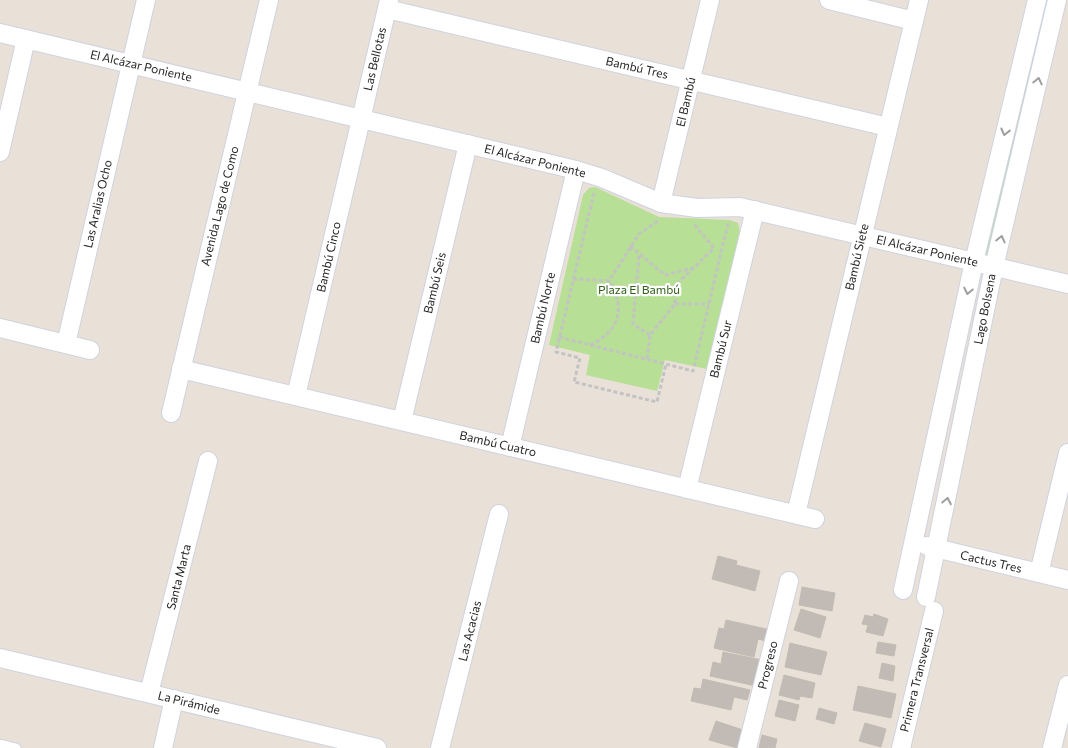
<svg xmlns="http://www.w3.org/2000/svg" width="1068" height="748" viewBox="0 0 1068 748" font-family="Commissioner,sans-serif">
	<rect width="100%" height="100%" fill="#e9e0d8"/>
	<!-- green -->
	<g fill="#b7df96">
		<path d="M1028,57l11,2 -47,205 -16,-4z"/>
		<path d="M595,187l64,30 71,3 8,3 2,9 -33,137 -42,-9 -8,31 -71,-16 4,-20 -41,-10 34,-150 6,-7z"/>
	</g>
	<!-- building -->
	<g fill="#c1bab5" stroke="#c4bcb3">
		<path d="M718,556l19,5 -1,4 24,6 -5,20 -43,-12z"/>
		<path d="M802,587l33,6 -3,18 -33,-6z"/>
		<path d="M801,609l25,8 -6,21 -26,-8z"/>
		<path d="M874,614l14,5 -5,17 -17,-4 2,-7 -6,-1 3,-9 8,2z"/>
		<path d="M726,620l45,10 -2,12 -11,-3 -4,18 -40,-9 5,-20 5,1z"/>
		<path d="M878,642l18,3 -2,11 -18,-3z"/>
		<path d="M790,643l37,9 -6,23 -36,-8z"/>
		<path d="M723,652l39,8 -6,26 -46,-10 3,-14 8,2z"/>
		<path d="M882,663l13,3 -2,15 -14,-3z"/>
		<path d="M784,675l31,8 -3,15 -12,-2 -1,4 -20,-5z"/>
		<path d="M703,679l47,11 -3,10 -13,-3 -3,13 -40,-9 3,-13 7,1z"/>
		<path d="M858,686l38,8 -5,24 -38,-8z"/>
		<path d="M779,700l20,5 -4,16 -20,-5z"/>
		<path d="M819,708l18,5 -3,11 -18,-5z"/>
		<path d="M716,721l27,9 -6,18 -28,-8z"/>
		<path d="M865,723l21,6 -5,18 -22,-6z"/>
		<path d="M762,735l15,4 -2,9h-16z"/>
	</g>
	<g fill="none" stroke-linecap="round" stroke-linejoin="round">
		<!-- service casing -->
		<g stroke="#ced3e0" stroke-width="11">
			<path id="service" d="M0,744l16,4"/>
		</g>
		<!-- minor casing -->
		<g stroke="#ced3e0" stroke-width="20">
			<g id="minor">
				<path d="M829,0l85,21"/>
				<path d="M387,9l501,118"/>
				<path d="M0,33l576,137 26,8 59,25 36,5 43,-1 328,77"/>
				<path d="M0,152l26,-113"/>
				<path d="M661,203l49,-203"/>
				<path d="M0,328l90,22"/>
				<path d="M66,344l80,-344"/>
				<path d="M181,369l634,150"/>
				<path d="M296,396l93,-396"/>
				<path d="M171,413l98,-413"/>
				<path d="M402,421l66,-277"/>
				<path d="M510,447l66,-277"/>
				<path d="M687,489l68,-279"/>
				<path d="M796,514l123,-514"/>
				<path d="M927,546l141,34"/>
				<path d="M1039,573l29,-120"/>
				<path d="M903,590l71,-328 63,-262"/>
				<path d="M926,597l68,-330 63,-267"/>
				<path d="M0,658l377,90"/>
				<path d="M149,693l59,-232"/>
				<path d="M163,748l11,-49"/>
				<path d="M440,748l59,-234"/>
				<path d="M747,748l42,-167"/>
				<path d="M901,748l33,-137"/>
				<path d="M1052,748l16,-63"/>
			</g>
		</g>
		<!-- path -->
		<g stroke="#c3c3c3" stroke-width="3" stroke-dasharray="4 2.5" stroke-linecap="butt">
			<path d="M594,193l-38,159 24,6 -6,24 83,20 9,-38"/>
			<path d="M630,246l35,29 28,-7"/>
			<path d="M639,256l-6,68 17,11"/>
			<path d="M573,279l36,2 30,-47 19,-13"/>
			<path d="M675,304h34"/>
			<path d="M559,337l134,34 35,-148"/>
			<path d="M590,345c30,-14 36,-37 19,-64"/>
			<path d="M647,359l3,-24 25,-31 1,-19 38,-37 -20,-24"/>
		</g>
		<!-- service -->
		<use href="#service" stroke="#fff" stroke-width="9"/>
		<!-- minor -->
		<use href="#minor" stroke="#fff" stroke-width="18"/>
	</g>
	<!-- one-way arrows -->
	<defs><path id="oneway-chevron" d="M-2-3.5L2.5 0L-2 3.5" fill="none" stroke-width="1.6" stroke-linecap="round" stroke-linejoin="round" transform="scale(1.25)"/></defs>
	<g stroke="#9e9e9e">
		<use href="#oneway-chevron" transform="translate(1038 81) rotate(-77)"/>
		<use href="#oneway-chevron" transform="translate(1005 132) rotate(104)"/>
		<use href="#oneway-chevron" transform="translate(1001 239) rotate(-77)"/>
		<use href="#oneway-chevron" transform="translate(968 291) rotate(102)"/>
		<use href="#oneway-chevron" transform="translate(947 501) rotate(-79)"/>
	</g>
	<g text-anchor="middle" stroke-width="4.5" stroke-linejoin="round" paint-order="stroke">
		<!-- street labels -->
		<g font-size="12" fill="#272727" stroke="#fff">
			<text transform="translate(375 59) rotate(-77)" y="4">Las Bellotas</text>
			<text transform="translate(141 66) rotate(13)" y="4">El Alcázar Poniente</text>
			<text transform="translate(637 68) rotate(13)" y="4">Bambú Tres</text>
			<text transform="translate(686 102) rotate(-77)" y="4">El Bambú</text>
			<text transform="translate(535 161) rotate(14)" y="4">El Alcázar Poniente</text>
			<text transform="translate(98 204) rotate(-77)" y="4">Las Aralias Ocho</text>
			<text transform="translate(220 206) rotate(-76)" y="4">Avenida Lago de Como</text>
			<text transform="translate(927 251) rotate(13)" y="4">El Alcázar Poniente</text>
			<text transform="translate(329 257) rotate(-77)" y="4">Bambú Cinco</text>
			<text transform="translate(857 257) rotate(-77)" y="4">Bambú Siete</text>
			<text transform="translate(435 283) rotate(-77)" y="4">Bambú Seis</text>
			<text transform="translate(543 308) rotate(-77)" y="4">Bambú Norte</text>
			<text transform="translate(985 309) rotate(-79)" y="4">Lago Bolsena</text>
			<text transform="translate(721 349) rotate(-76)" y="4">Bambú Sur</text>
			<text transform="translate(498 444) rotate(13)" y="4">Bambú Cuatro</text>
			<text transform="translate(991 562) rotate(13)" y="4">Cactus Tres</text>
			<text transform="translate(179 577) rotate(-76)" y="4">Santa Marta</text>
			<text transform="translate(470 631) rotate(-76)" y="4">Las Acacias</text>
			<text transform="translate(768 665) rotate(-76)" y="4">Progreso</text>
			<text transform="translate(917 680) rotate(-76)" y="4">Primera Transversal</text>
			<text transform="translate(189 703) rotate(14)" y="4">La Pirámide</text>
		</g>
		<!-- park labels -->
		<g font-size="12" fill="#31601b" stroke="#fff">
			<text x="639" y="294">Plaza El Bambú</text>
		</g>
	</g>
</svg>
